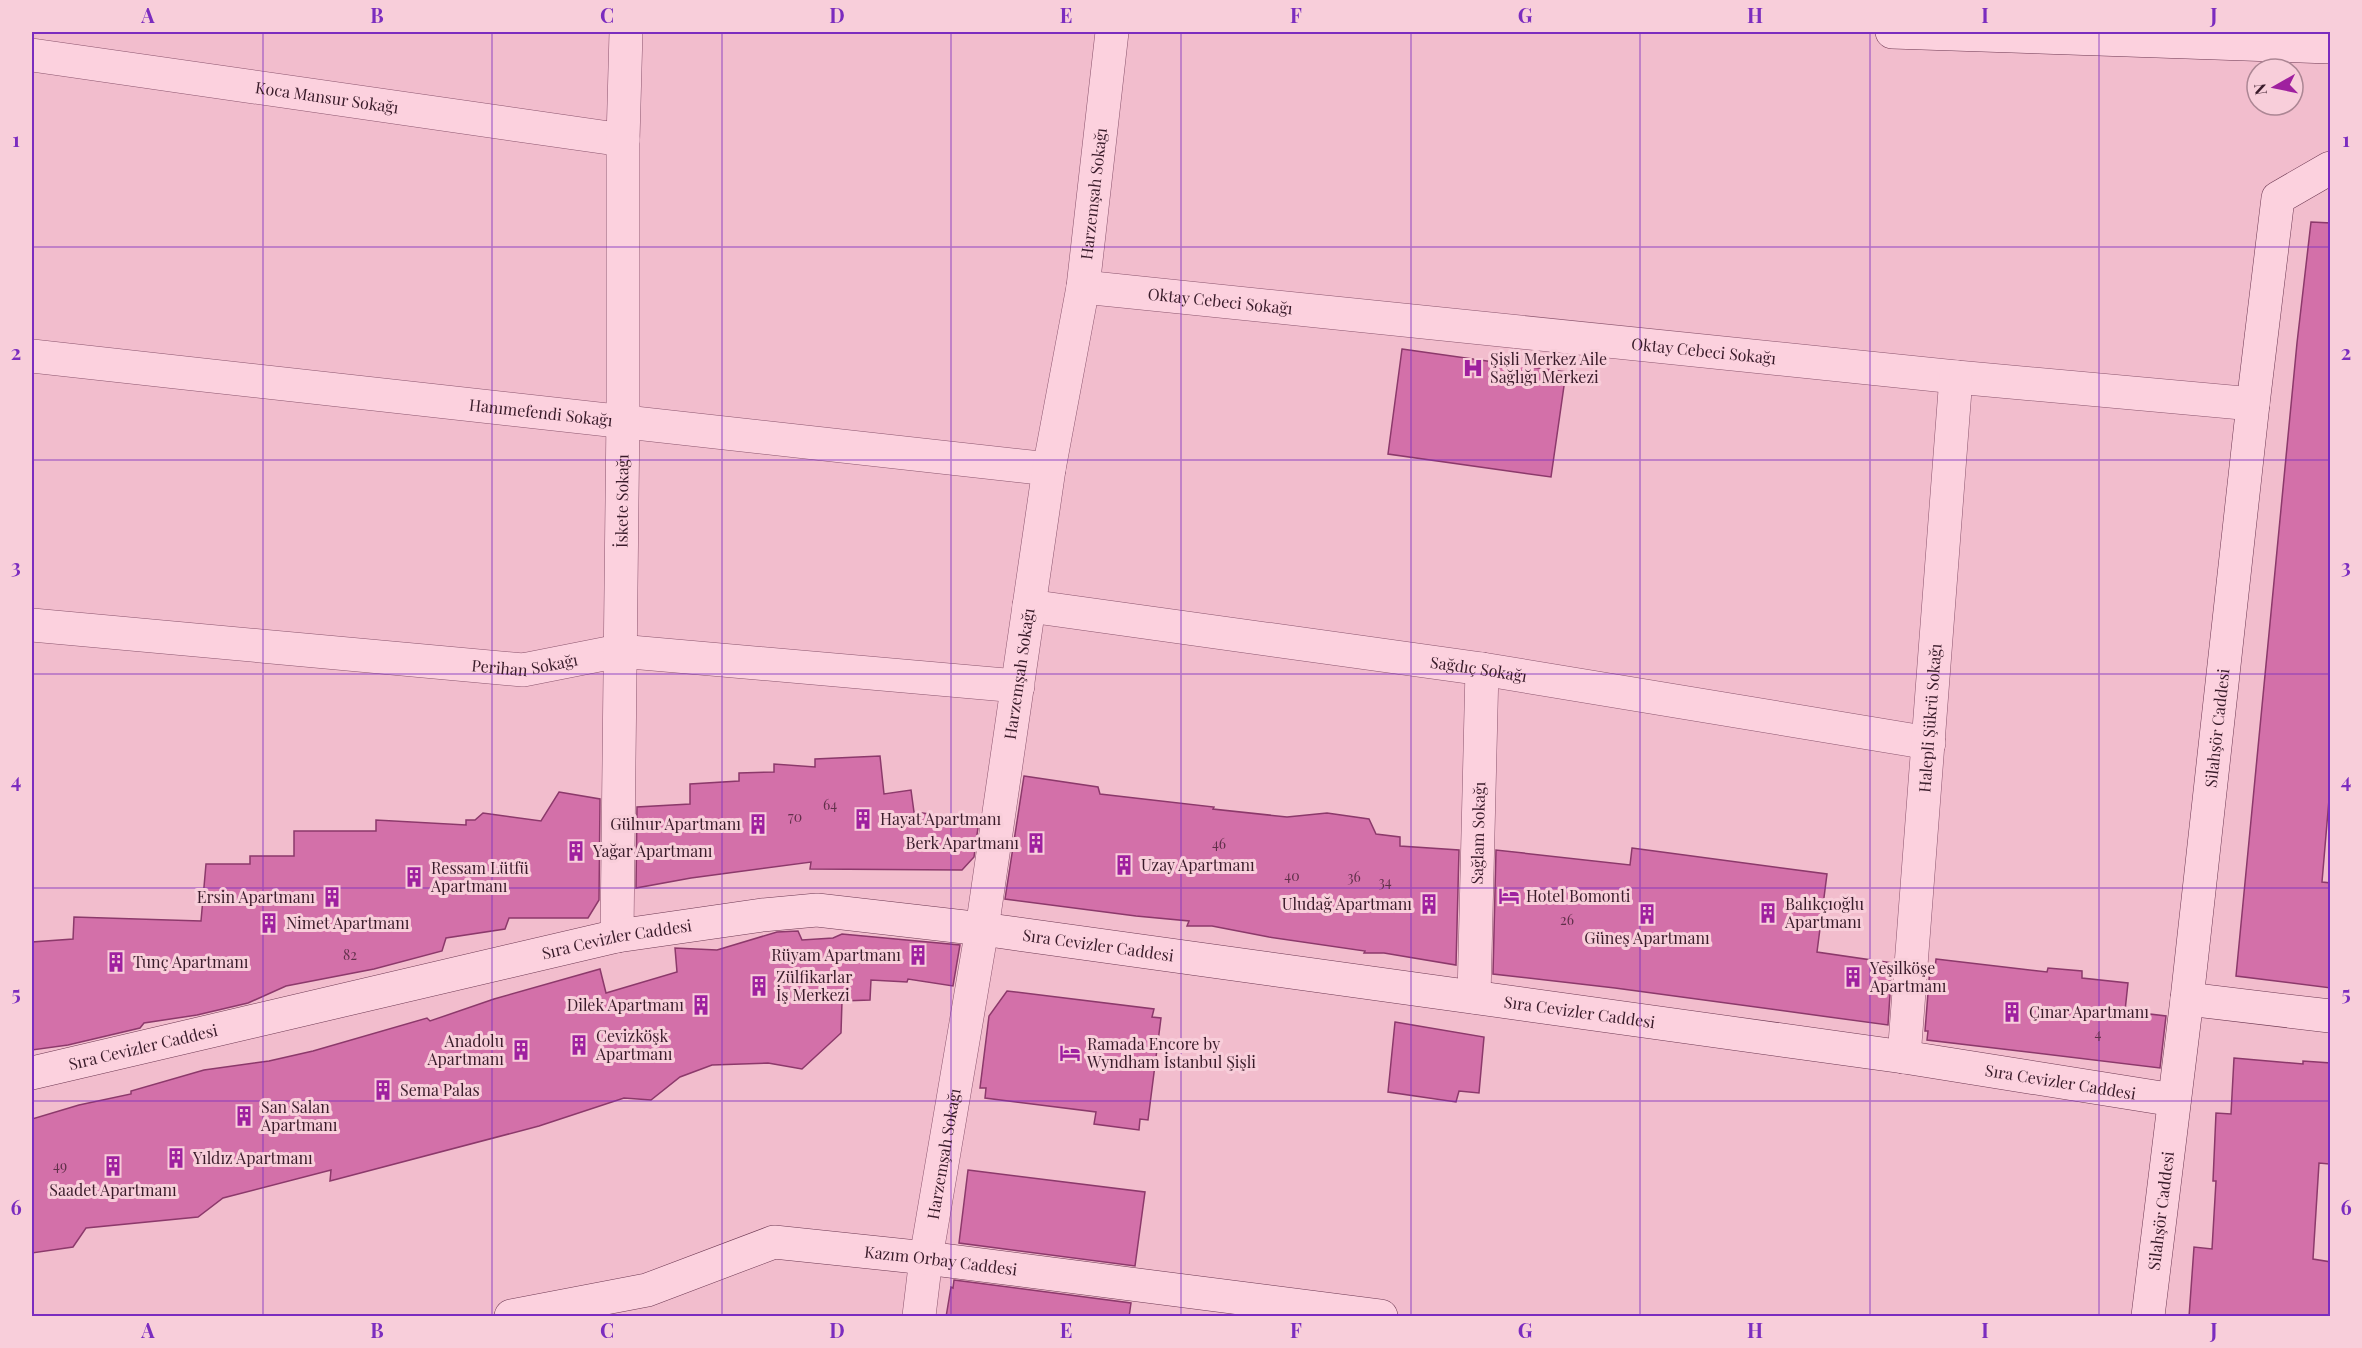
<svg xmlns="http://www.w3.org/2000/svg" width="2362" height="1348" viewBox="0 0 2362 1348" font-family="'Playfair Display',serif">
	<rect width="100%" height="100%" fill="#f2bdcd"/>
	<!-- building -->
	<g fill="#d370a9" stroke="#8c396b" stroke-width="1.5">
		<path d="M2311,222l20,1v553l-9,106 9,1v105l-95,-12 61,-633z"/>
		<path d="M1402,349l164,23 -15,105 -163,-23z"/>
		<path d="M880,756l4,38 27,-4 3,22 65,8 -5,37 -12,13 -152,-1 1,-7 -120,16 -55,10 1,-81 53,-3v-20l49,-3v-8l35,-1v-8l41,3v-8z"/>
		<path d="M1024,776l74,11 2,7 114,13 -1,2 74,8 40,-4 42,6 7,15 24,3v9l59,4 -3,115 -72,-12h-20l1,-2 -96,-14 -57,-11h-25l2,-5 -53,-5 -131,-17z"/>
		<path d="M559,792l41,7 -1,101 -11,18h-79l-4,11 -59,9 -4,13 -68,18 -88,17 -38,17 -51,12 -53,8 -4,5 -72,17 -36,5v-108l41,-3 1,-22 127,4 5,-57h44v-8h44v-25h82v-11l90,5v-5h9l8,-7 58,8z"/>
		<path d="M1632,848l195,26 -10,78 75,11 -4,62 -273,-37 -122,-14 3,-124 134,15z"/>
		<path d="M798,931l4,9 31,-2 9,-4 118,11 -7,41 -45,-7 -1,3 -36,-2 -1,20 -28,1 -1,32 -39,36 -34,-6 -56,2 -32,12 -29,23 -27,-2 -85,28 -209,55 1,-11 -108,28 -25,19 -112,11 -13,19 -41,6v-134l47,-14 52,-11v-3l73,-21 65,-9 44,-10 114,-33 3,3 64,-22 106,-30 6,24 71,-21 -2,-24 42,2 60,-18z"/>
		<path d="M1936,959l111,13 1,-4 34,3v7l46,5 -3,28 41,5 -6,52 -233,-28 1,-9h-3l5,-63 5,1z"/>
		<path d="M1007,991l147,18 -2,8 9,1 -13,102 -8,-1 -1,11 -45,-6 2,-12 -111,-14 1,-10h-6l9,-72z"/>
		<path d="M1395,1022l89,15 -5,56 -20,-2 -3,11 -68,-10z"/>
		<path d="M2234,1058l69,6v-3l28,2 -2,101 -10,-1 -6,96 18,3v55h-142l5,-70 18,2 4,-68h-3l3,-68 15,1z"/>
		<path d="M968,1170l177,22 -10,74 -176,-23z"/>
		<path d="M954,1280l177,23 -2,14h-183l5,-30 2,1z"/>
	</g>
	<g fill="none" stroke-linecap="round" stroke-linejoin="round">
		<!-- street casing -->
		<g stroke="#8b556e" stroke-width="34">
			<g id="street">
				<path id="s1" d="M32,55l591,85"/>
				<path id="s2" d="M1083,287l873,90 297,27"/>
				<path id="s3" d="M32,356l1017,113"/>
				<path id="s4" d="M1029,606l453,63 447,74"/>
				<path id="s5" d="M32,625l491,45 96,-19 399,35"/>
				<path id="s6" d="M617,936l6,-522v-274l3,-108"/>
				<path id="s7" d="M1474,997l8,-328"/>
				<path id="s8" d="M1904,1057l52,-680"/>
				<path id="s9" d="M919,1316l7,-58 56,-329 67,-460 34,-182 29,-255"/>
			</g>
		</g>
		<!-- secondary casing -->
		<g stroke="#6d3852" stroke-width="34">
			<g id="secondary">
				<path d="M1892,32l438,15"/>
				<path d="M2187,999l143,17"/>
				<path id="s10" d="M32,1073l585,-137 145,-21 55,-5 165,19 922,128 270,43"/>
				<path id="s11" d="M511,1316l136,-26 127,-48 152,16 455,58"/>
				<path id="s12" d="M2148,1316l39,-317 66,-595 25,-206 52,-30"/>
			</g>
		</g>
		<!-- street -->
		<use href="#street" stroke="#fcd1de" stroke-width="33"/>
		<!-- secondary -->
		<use href="#secondary" stroke="#fcd1de" stroke-width="33"/>
	</g>
	<!-- grid -->
	<path fill="none" stroke="#7b2cbf" stroke-width="1.5" stroke-opacity="0.55" d="M263,32v1284M492,32v1284M722,32v1284M951,32v1284M1181,32v1284M1411,32v1284M1640,32v1284M1870,32v1284M2099,32v1284M32,247h2298M32,460h2298M32,674h2298M32,888h2298M32,1101h2298"/>
	<!-- icons -->
	<defs>
		<g id="hospital-bare" transform="scale(1.62)"><path d="M-5-5h3v3.5h4V-5h3V5h-3V1.5h-4V5h-3Z" fill="#9f209f" stroke="#f8ceda" stroke-width="2.5" paint-order="stroke"/></g>
		<g id="building-bare" transform="scale(1.62)"><path d="M-4-6H4V6H1V3H-1V6H-4ZM-2.5-4.3h1.7v1.8h-1.7ZM.8-4.3h1.7v1.8H.8ZM-2.5-1h1.7V.8h-1.7ZM.8-1h1.7V.8H.8Z" fill="#9f209f" stroke="#f8ceda" stroke-width="2.5" paint-order="stroke"/></g>
		<g id="hotel-bare" transform="scale(1.62)"><path d="M-6-4.5h1.5V1H6V5H4.5V3h-9V5H-6ZM-4 0a1.8 1.8 0 1 1 3.6 0ZM.5 0V-2.5h3Q6-2.5 6 0Z" fill="#9f209f" stroke="#f8ceda" stroke-width="2.5" paint-order="stroke"/></g>
	</defs>
	<g fill-rule="evenodd">
		<use href="#hospital-bare" x="1473" y="368"/>
		<use href="#building-bare" x="863" y="819"/>
		<use href="#building-bare" x="758" y="824"/>
		<use href="#building-bare" x="1036" y="843"/>
		<use href="#building-bare" x="576" y="851"/>
		<use href="#building-bare" x="1124" y="865"/>
		<use href="#building-bare" x="414" y="877"/>
		<use href="#hotel-bare" x="1509" y="896"/>
		<use href="#building-bare" x="332" y="897"/>
		<use href="#building-bare" x="1429" y="904"/>
		<use href="#building-bare" x="1768" y="913"/>
		<use href="#building-bare" x="1647" y="914"/>
		<use href="#building-bare" x="269" y="923"/>
		<use href="#building-bare" x="918" y="955"/>
		<use href="#building-bare" x="116" y="962"/>
		<use href="#building-bare" x="1853" y="977"/>
		<use href="#building-bare" x="759" y="986"/>
		<use href="#building-bare" x="701" y="1005"/>
		<use href="#building-bare" x="2012" y="1012"/>
		<use href="#building-bare" x="579" y="1045"/>
		<use href="#building-bare" x="521" y="1050"/>
		<use href="#hotel-bare" x="1070" y="1053"/>
		<use href="#building-bare" x="383" y="1090"/>
		<use href="#building-bare" x="244" y="1116"/>
		<use href="#building-bare" x="176" y="1158"/>
		<use href="#building-bare" x="113" y="1166"/>
	</g>
	<g text-anchor="middle" stroke-width="6" stroke-linejoin="round" paint-order="stroke">
		<!-- number labels -->
		<g font-size="14" fill="#60304a">
			<text x="830" y="810">64</text>
			<text x="795" y="822">70</text>
			<text x="1219" y="849">46</text>
			<text x="1292" y="881">40</text>
			<text x="1354" y="882">36</text>
			<text x="1385" y="887">34</text>
			<text x="1567" y="925">26</text>
			<text x="350" y="960">82</text>
			<text x="2098" y="1039">4</text>
			<text x="60" y="1171">49</text>
		</g>
		<!-- street labels -->
		<g font-size="16" fill="#391b2a" stroke="#f8ceda">
			<text dy="6" stroke="none"><textPath href="#s1" startOffset="298">Koca Mansur Sokağı</textPath></text>
			<text dy="6" stroke="none"><textPath href="#s9" startOffset="1136">Harzemşah Sokağı</textPath></text>
			<text dy="6" stroke="none"><textPath href="#s2" startOffset="138">Oktay Cebeci Sokağı</textPath></text>
			<text dy="6" stroke="none"><textPath href="#s2" startOffset="624">Oktay Cebeci Sokağı</textPath></text>
			<text dy="6" stroke="none"><textPath href="#s3" startOffset="512">Hanımefendi Sokağı</textPath></text>
			<text dy="6" stroke="none"><textPath href="#s6" startOffset="435">İskete Sokağı</textPath></text>
			<text dy="6" stroke="none"><textPath href="#s5" startOffset="495">Perihan Sokağı</textPath></text>
			<text dy="6" stroke="none"><textPath href="#s4" startOffset="454">Sağdıç Sokağı</textPath></text>
			<text dy="6" stroke="none"><textPath href="#s9" startOffset="650">Harzemşah Sokağı</textPath></text>
			<text dy="6" stroke="none"><textPath href="#s8" startOffset="340">Halepli Şükrü Sokağı</textPath></text>
			<text dy="6" stroke="none"><textPath href="#s12" startOffset="592">Silahşör Caddesi</textPath></text>
			<text dy="6" stroke="none"><textPath href="#s7" startOffset="164">Sağlam Sokağı</textPath></text>
			<text dy="6" stroke="none"><textPath href="#s10" startOffset="600">Sıra Cevizler Caddesi</textPath></text>
			<text dy="6" stroke="none"><textPath href="#s10" startOffset="1086">Sıra Cevizler Caddesi</textPath></text>
			<text dy="6" stroke="none"><textPath href="#s10" startOffset="1572">Sıra Cevizler Caddesi</textPath></text>
			<text dy="6" stroke="none"><textPath href="#s10" startOffset="114">Sıra Cevizler Caddesi</textPath></text>
			<text dy="6" stroke="none"><textPath href="#s10" startOffset="2058">Sıra Cevizler Caddesi</textPath></text>
			<text dy="6" stroke="none"><textPath href="#s9" startOffset="164">Harzemşah Sokağı</textPath></text>
			<text dy="6" stroke="none"><textPath href="#s12" startOffset="106">Silahşör Caddesi</textPath></text>
			<text dy="6" stroke="none"><textPath href="#s11" startOffset="442">Kazım Orbay Caddesi</textPath></text>
		</g>
		<!-- poi labels -->
		<g font-size="16" fill="#391b2a" stroke="#f8ceda" text-anchor="start">
			<text x="1490" y="365">Şişli Merkez Aile<tspan x="1490" dy="18">Sağlığı Merkezi</tspan></text>
			<text x="880" y="825">Hayat Apartmanı</text>
			<text x="741" y="830" text-anchor="end">Gülnur Apartmanı</text>
			<text x="1019" y="849" text-anchor="end">Berk Apartmanı</text>
			<text x="593" y="857">Yağar Apartmanı</text>
			<text x="1141" y="871">Uzay Apartmanı</text>
			<text x="431" y="874">Ressam Lütfü<tspan x="431" dy="18">Apartmanı</tspan></text>
			<text x="1526" y="902">Hotel Bomonti</text>
			<text x="315" y="903" text-anchor="end">Ersin Apartmanı</text>
			<text x="1412" y="910" text-anchor="end">Uludağ Apartmanı</text>
			<text x="1785" y="910">Balıkçıoğlu<tspan x="1785" dy="18">Apartmanı</tspan></text>
			<text x="286" y="929">Nimet Apartmanı</text>
			<text x="1647" y="944" text-anchor="middle">Güneş Apartmanı</text>
			<text x="901" y="961" text-anchor="end">Rüyam Apartmanı</text>
			<text x="133" y="968">Tunç Apartmanı</text>
			<text x="1870" y="974">Yeşilköşe<tspan x="1870" dy="18">Apartmanı</tspan></text>
			<text x="776" y="983">Zülfikarlar<tspan x="776" dy="18">İş Merkezi</tspan></text>
			<text x="684" y="1011" text-anchor="end">Dilek Apartmanı</text>
			<text x="2029" y="1018">Çınar Apartmanı</text>
			<text x="596" y="1042">Cevizköşk<tspan x="596" dy="18">Apartmanı</tspan></text>
			<text x="504" y="1047" text-anchor="end">Anadolu<tspan x="504" dy="18">Apartmanı</tspan></text>
			<text x="1087" y="1050">Ramada Encore by<tspan x="1087" dy="18">Wyndham İstanbul Şişli</tspan></text>
			<text x="400" y="1096">Sema Palas</text>
			<text x="261" y="1113">San Salan<tspan x="261" dy="18">Apartmanı</tspan></text>
			<text x="193" y="1164">Yıldız Apartmanı</text>
			<text x="113" y="1196" text-anchor="middle">Saadet Apartmanı</text>
		</g>
	</g>
	<!-- border -->
	<rect width="2362" height="1348" fill="none" stroke="#f8ceda" stroke-width="66"/>
	<!-- north arrow -->
	<g transform="translate(2275 87) rotate(261)"><circle r="28" fill="#f8ceda" stroke="#ac8694" stroke-width="1.5"/>
	<path d="M0-4.5L10 22L0 15L-10 22Z" fill="#9f209f"/>
	<text y="-9" font-size="16" font-weight="bold" text-anchor="middle" fill="#391b2a">N</text>
	</g>
	<rect x="33" y="33" width="2296" height="1282" fill="none" stroke="#7b2cbf" stroke-width="2"/>
	<g font-size="20" text-anchor="middle" font-weight="bold" fill="#7b2cbf">
		<text x="148" y="23">A</text>
		<text x="377" y="23">B</text>
		<text x="607" y="23">C</text>
		<text x="837" y="23">D</text>
		<text x="1066" y="23">E</text>
		<text x="1296" y="23">F</text>
		<text x="1525" y="23">G</text>
		<text x="1755" y="23">H</text>
		<text x="1985" y="23">I</text>
		<text x="2214" y="23">J</text>
		<text x="16" y="147">1</text>
		<text x="2346" y="147">1</text>
		<text x="16" y="360">2</text>
		<text x="2346" y="360">2</text>
		<text x="16" y="574">3</text>
		<text x="2346" y="574">3</text>
		<text x="16" y="788">4</text>
		<text x="2346" y="788">4</text>
		<text x="16" y="1001">5</text>
		<text x="2346" y="1001">5</text>
		<text x="16" y="1215">6</text>
		<text x="2346" y="1215">6</text>
		<text x="148" y="1338">A</text>
		<text x="377" y="1338">B</text>
		<text x="607" y="1338">C</text>
		<text x="837" y="1338">D</text>
		<text x="1066" y="1338">E</text>
		<text x="1296" y="1338">F</text>
		<text x="1525" y="1338">G</text>
		<text x="1755" y="1338">H</text>
		<text x="1985" y="1338">I</text>
		<text x="2214" y="1338">J</text>
	</g>
</svg>
